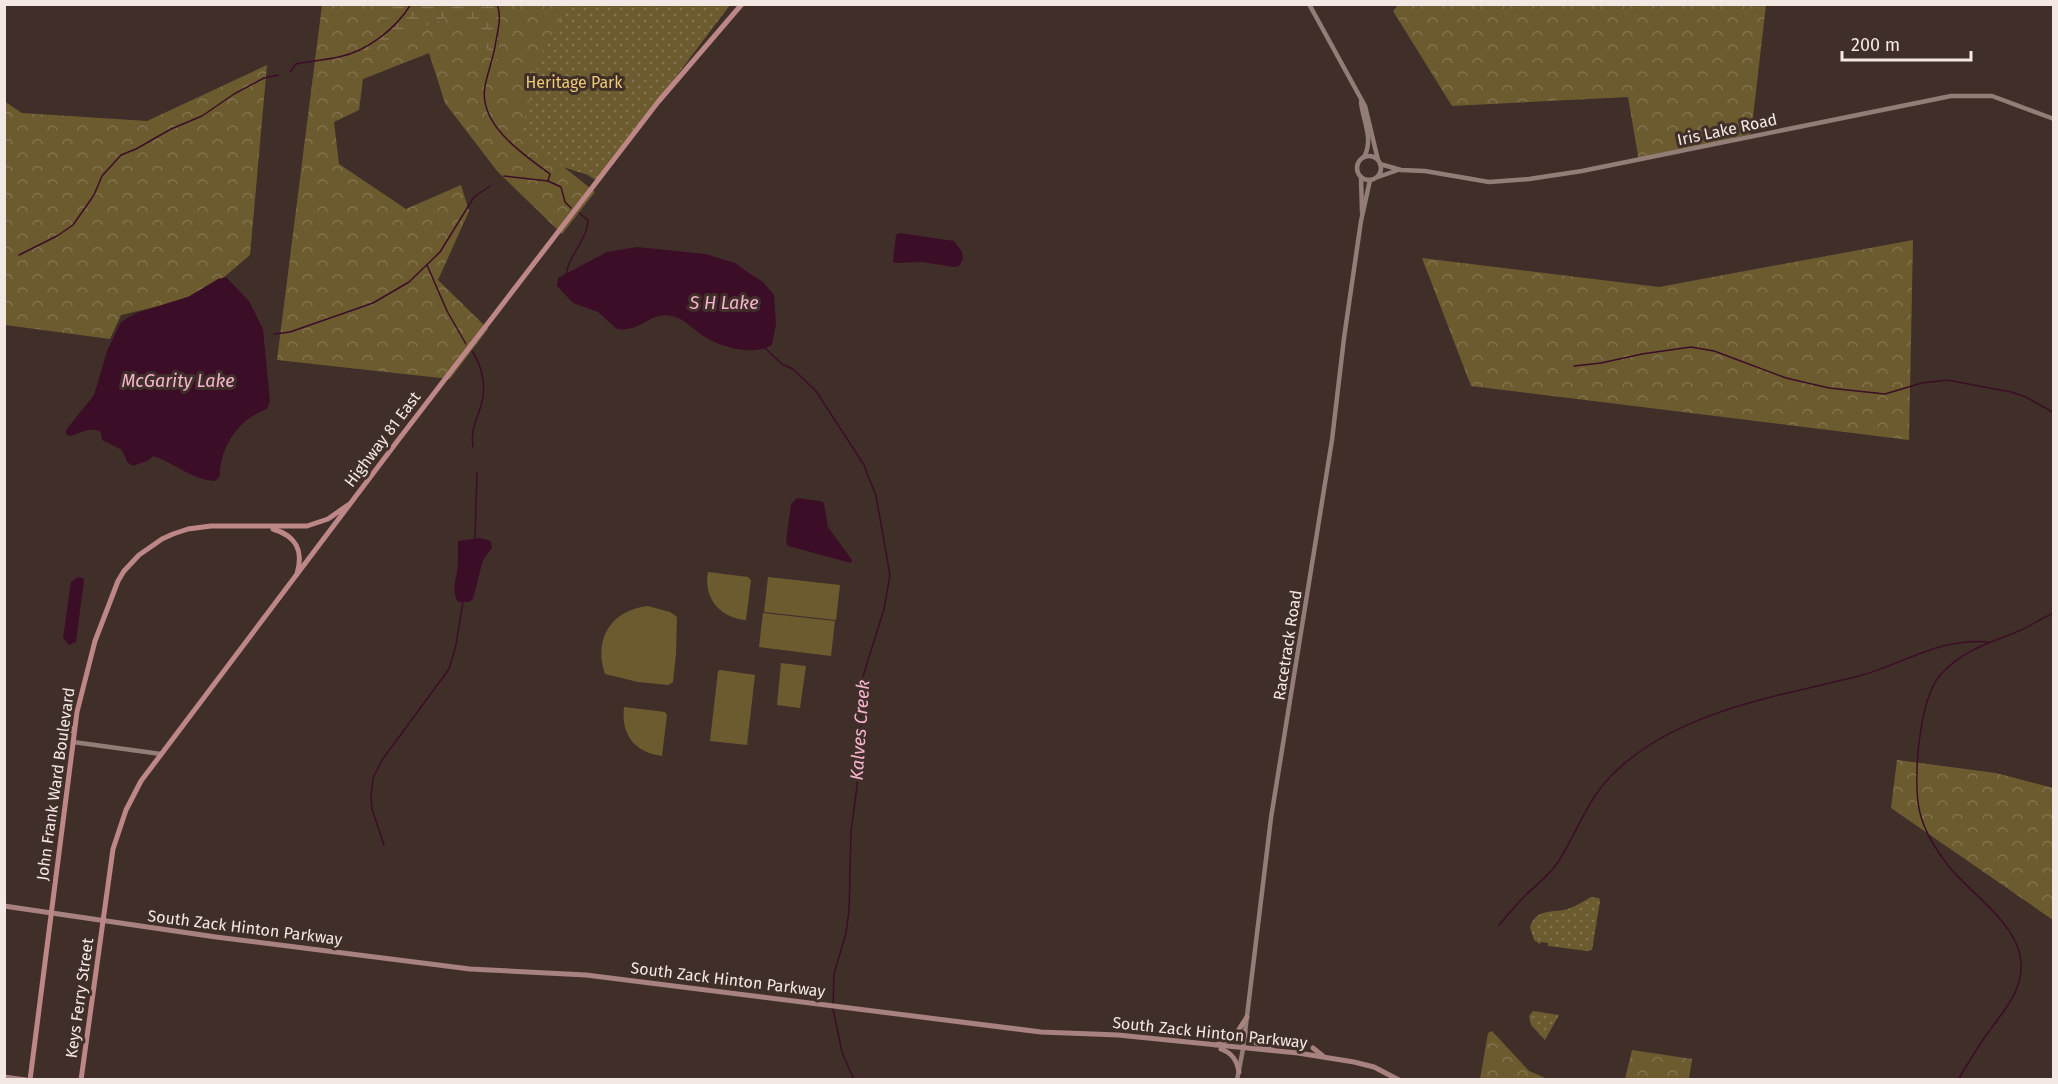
<svg xmlns="http://www.w3.org/2000/svg" width="2058" height="1084" viewBox="0 0 2058 1084" font-family="'Fira Sans',sans-serif">
	<defs>
		<pattern id="grass-dots" width="8" height="8" patternUnits="userSpaceOnUse" patternTransform="scale(1.5)"><rect width="8" height="8" fill="#6d5b30"/><path d="M2 2h.1M6 6h.1" fill="none" stroke="#82734e" stroke-width="1.8" stroke-linecap="round"/></pattern>
		<pattern id="forest-crowns" width="20" height="18" patternUnits="userSpaceOnUse" patternTransform="scale(1.5)"><rect width="20" height="18" fill="#6d5b30"/><path d="M2 6a3 3 0 1 1 6 0M12 15a3 3 0 1 1 6 0" fill="none" stroke="#82734e"/></pattern>
		<pattern id="wetland-marsh" width="20" height="14" patternUnits="userSpaceOnUse" patternTransform="scale(1.5)"><rect width="20" height="14" fill="#6d5b30"/><path d="M1 5h8M5 5V1M11 12h8M15 12V8" fill="none" stroke="#82734e"/></pattern>
	</defs>
	<rect width="100%" height="100%" fill="#402f29"/>
	<!-- grass -->
	<g fill="url(#grass-dots)">
		<path d="M509,5h221l-133,176 -9,-6 -103,-33z"/>
		<path d="M1591,897l8,1 1,3 -8,49 -5,1 -39,-5v-3l-7,-1 -1,2 -6,-4 -4,-13c6,-19 23,-14 38,-18 8,-3 16,-8 23,-12z"/>
		<path d="M1533,1011l26,4 -14,25 -14,-15 -2,-9z"/>
	</g>
	<!-- forest -->
	<g fill="url(#forest-crowns)">
		<path d="M1399,4l367,1 -15,129 -112,27 -11,-64 -176,9 -59,-95z"/>
		<path d="M322,5h74l-33,46 98,-39 37,51 1,-58h68l-5,12 -22,39 -19,77 74,59 -33,42 -65,-63 -52,-68 -16,-50 -66,26 -4,31 -25,12 5,42 67,45 55,-24 8,26 -31,69 50,49 -38,50 -173,-19z"/>
		<path d="M267,65l-17,190 -41,35 -50,16 -38,9 -11,24 -105,-14 -1,-224 18,12 125,8z"/>
		<path d="M1913,240l-4,200 -438,-54 -49,-128 237,29z"/>
		<path d="M1897,760l99,13 57,15v132l-162,-112z"/>
		<path d="M1492,1031l37,40 19,8h-68l8,-46z"/>
		<path d="M1632,1050l60,9 -3,20h-64z"/>
	</g>
	<!-- wetland -->
	<path fill="url(#wetland-marsh)" d="M396,5h103l-1,59 -37,-52 -99,40z"/>
	<!-- garden -->
	<g fill="#6d5b30">
		<path d="M708,572l40,5 3,3 -5,40c-26,-2 -43,-22 -38,-48z"/>
		<path d="M768,577l72,8 -4,35 -72,-8z"/>
		<path d="M648,606l22,6 7,5 -1,37 -3,28 -5,3 -30,-3 -33,-8c-12,-35 6,-64 43,-68z"/>
		<path d="M763,613l72,8 -4,35 -72,-9z"/>
		<path d="M781,663l25,3 -6,42 -23,-3z"/>
		<path d="M721,670l34,5 -8,70 -37,-4 8,-70z"/>
		<path d="M624,707l41,5 2,3 -5,41c-28,-4 -41,-21 -38,-49z"/>
	</g>
	<!-- water -->
	<g fill="#3c0d27">
		<path d="M899,233l55,8 8,11 1,7 -4,7 -5,1 -32,-5 -27,1 -2,-2 3,-26z"/>
		<path d="M637,247l69,7 29,9 14,10 14,9 11,13 2,29 -4,21c-18,11 -49,3 -67,-8 -9,-5 -17,-15 -27,-19 -26,-11 -35,15 -61,11l-19,-17 -25,-9 -16,-17 1,-8 49,-26z"/>
		<path d="M226,277l23,24 14,28 7,72 -3,8c-28,10 -47,37 -47,67l-5,5c-23,-1 -42,-19 -62,-25l-4,4 -16,6 -6,-4 -5,-12 -20,-10 -1,-8c-12,-6 -20,2 -31,4l-4,-2v-4l28,-35 13,-44 14,-29 15,-9 52,-16 30,-18z"/>
		<path d="M797,498l23,3 4,2 4,24 24,33 -1,3 -63,-17 -2,-4 5,-38z"/>
		<path d="M480,538l11,3 1,7 -9,12 -10,39 -4,3h-11c-8,-12 0,-27 0,-40 0,-7 0,-14 0,-21z"/>
		<path d="M78,577l5,1 1,2 -8,62 -7,3 -6,-7 8,-56z"/>
	</g>
	<g fill="none" stroke-linecap="round" stroke-linejoin="round">
		<!-- stream -->
		<g stroke="#3c0d27" stroke-width="1.5">
			<path d="M497,4c5,12 1,25 -1,37 -2,15 -8,30 -11,45 -7,39 38,68 65,88l-2,7"/>
			<path d="M290,72l6,-8c14,-3 29,-4 43,-7 28,-6 57,-28 72,-53"/>
			<path d="M504,176l44,5 13,6 4,15 6,6"/>
			<path d="M19,255l38,-19 16,-11 21,-30 8,-19 19,-21 15,-6 35,-20 31,-13 32,-22 30,-16 14,-3"/>
			<path d="M427,265l20,46 19,33"/>
			<path d="M567,274c-2,-13 20,-33 21,-54l-9,-7"/>
			<path d="M274,334l16,-2 83,-29 36,-21 31,-30 34,-55 16,-11"/>
			<path d="M765,348l17,16 11,5 23,22 48,74 12,31 14,79 -6,34 -23,74v72l-10,77 -2,79 -3,22 -12,41 -1,30"/>
			<path d="M472,351c10,14 15,38 9,54 -4,15 -11,26 -8,42"/>
			<path d="M1574,366l27,-3 41,-9 49,-7 23,4 72,27 43,10 56,6 37,-11 25,-3 64,12 15,5 28,16"/>
			<path d="M475,539l2,-67"/>
			<path d="M384,845l-12,-36 -1,-12 2,-19 9,-18 67,-91 7,-24 7,-43"/>
			<path d="M1499,925c9,-10 17,-21 27,-30 11,-11 23,-19 32,-33 18,-27 28,-60 52,-85 62,-65 165,-80 249,-101 44,-12 82,-39 130,-34"/>
			<path d="M833,1009l9,43 12,28"/>
			<path d="M1958,1080c10,-17 20,-34 32,-50 16,-22 33,-40 31,-69 -3,-36 -48,-66 -70,-92 -13,-16 -26,-36 -31,-56 -8,-31 -1,-117 22,-140 24,-25 49,-30 79,-43 11,-5 21,-12 33,-17"/>
		</g>
		<!-- tertiary -->
		<g stroke="#927d77" stroke-width="4.5">
			<path d="M1309,4l56,102 13,54"/>
			<path d="M1361,102c2,19 13,37 3,55"/>
			<circle cx="1369" cy="168" r="12"/>
			<path d="M1380,164l21,6 24,1 64,11 40,-3 53,-8 369,-75h41l62,23"/>
			<path d="M1361,177l1,35"/>
			<path d="M1378,177l20,-7"/>
			<path d="M73,742l88,12"/>
			<path d="M1237,1080l6,-31 28,-231 61,-378 12,-102 17,-117 9,-41"/>
		</g>
		<!-- secondary -->
		<g stroke="#a7827f" stroke-width="5">
			<path d="M4,906l212,31 254,32 116,6 455,57 77,3 180,18 56,9 20,5 25,13"/>
			<path d="M1245,1031c6,12 14,14 27,18"/>
			<path d="M1216,1045l18,-8 13,-20"/>
			<path d="M1313,1048l10,8"/>
			<path d="M1221,1049c11,4 16,11 18,23"/>
			<path d="M4,1077l22,3"/>
		</g>
		<!-- primary -->
		<g stroke="#bd8787" stroke-width="5">
			<path d="M273,529c23,7 31,21 24,45"/>
			<path d="M59,740l15,-12"/>
			<path d="M30,1080l47,-368 18,-71 23,-60 6,-10 15,-16 23,-16 11,-5 15,-5 23,-3h96l21,-7 20,-14"/>
			<path d="M81,1080l32,-231 13,-39 15,-29 258,-342 259,-337 84,-98"/>
		</g>
	</g>
	<g text-anchor="middle" stroke-width="6" stroke-linejoin="round" paint-order="stroke">
		<!-- park labels -->
		<g font-size="16" fill="#ecca77" stroke="#402f29">
			<text x="574" y="88">Heritage Park</text>
		</g>
		<!-- street labels -->
		<g font-size="16" fill="#f4e8e4" stroke="#402f29">
			<text transform="translate(1727 129) rotate(-12)" y="6">Iris Lake Road</text>
			<text transform="translate(382 439) rotate(-53)" y="6">Highway 81 East</text>
			<text transform="translate(1287 645) rotate(-81)" y="6">Racetrack Road</text>
			<text transform="translate(55 784) rotate(-82)" y="6">John Frank Ward Boulevard</text>
			<text transform="translate(245 927) rotate(7)" y="6">South Zack Hinton Parkway</text>
			<text transform="translate(728 979) rotate(7)" y="6">South Zack Hinton Parkway</text>
			<text transform="translate(79 998) rotate(-82)" y="6">Keys Ferry Street</text>
			<text transform="translate(1210 1032) rotate(6)" y="6">South Zack Hinton Parkway</text>
		</g>
		<!-- water labels -->
		<g font-size="18" font-style="italic" fill="#f7b3d2" stroke="#402f29">
			<text x="724" y="309">S H Lake</text>
			<text x="178" y="387">McGarity Lake</text>
			<text transform="translate(860 730) rotate(-86)" y="6">Kalves Creek</text>
		</g>
	</g>
	<!-- border -->
	<rect width="2058" height="1084" fill="none" stroke="#f4e8e4" stroke-width="12"/>
	<!-- scale -->
	<path d="M1842 51v9h129v-9" fill="none" stroke="#f4e8e4" stroke-width="3"/>
	<text x="1851" y="51" font-size="18" fill="#f4e8e4" stroke="#402f29" stroke-width="4.5" paint-order="stroke">200 m</text>
</svg>
